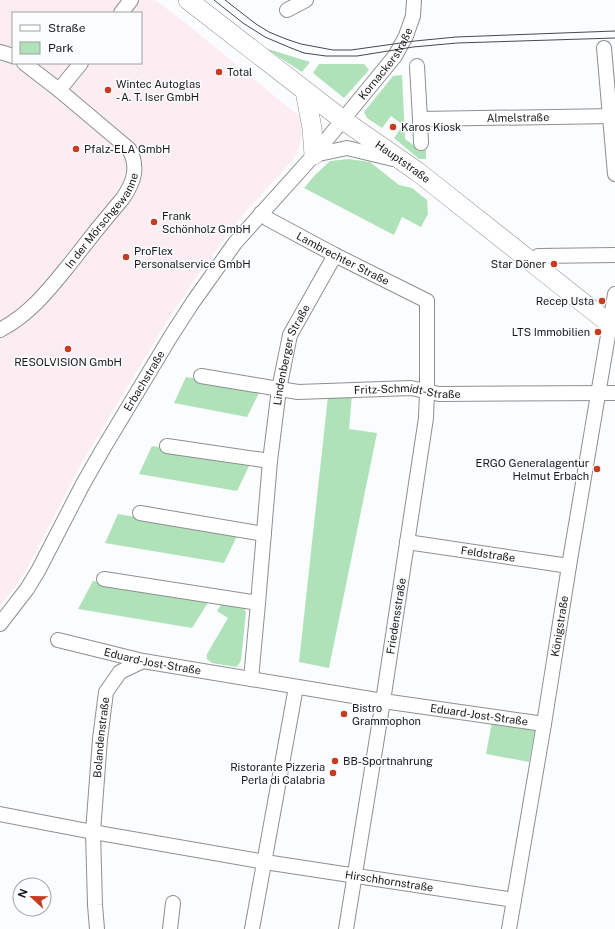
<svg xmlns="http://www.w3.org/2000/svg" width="615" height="929" viewBox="0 0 615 929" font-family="'Public Sans',sans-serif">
	<rect width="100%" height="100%" fill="#fafcfe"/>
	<!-- commercial -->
	<path fill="#fcedf2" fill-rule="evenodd" d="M0,0h155l32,24 113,93 2,13 -2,16 -7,14 -46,50 -25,32 -27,37 -31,47 -83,138 -52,101 -9,15 -20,26zM13,13h128v50h-128z"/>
	<!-- green -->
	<g fill="#b0e2ba">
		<path d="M265,48l45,14 -8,10z"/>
		<path d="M319,64h45l5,6 -25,28 -31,-25z"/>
		<path d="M402,75l3,64 14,10 7,1v9h-7l-25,-21 9,-13 -12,-9 -9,12 -15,-10 -3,-6 29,-36z"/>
		<path d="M349,159l21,3 29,23 13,3 15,12 1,14 -7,13 -19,-10 -8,18 -90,-47 11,-13 15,-14z"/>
		<path d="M186,377l75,12 -14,28 -73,-14z"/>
		<path d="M352,395l-3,34 28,4 -48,235 -30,-6 29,-266z"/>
		<path d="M152,446l99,16 -14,29 -98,-17z"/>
		<path d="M118,514l120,20 -14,29 -119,-20z"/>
		<path d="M93,581l116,20 -17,27 -114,-19z"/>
		<path d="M222,603l21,4 3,5 -5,48 -2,4 -3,3 -24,-4 -5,-4v-5l21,-36 -11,-7z"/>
		<path d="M492,722l43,8 -6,32 -43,-8z"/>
	</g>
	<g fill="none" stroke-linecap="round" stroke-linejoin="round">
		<!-- minor casing -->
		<g stroke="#8d8f91" stroke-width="16">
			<g id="minor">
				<path d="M287,10l19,-10"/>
				<path d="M121,13l10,-13"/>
				<path d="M604,48l11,126"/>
				<path d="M0,52l13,4"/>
				<path d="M24,63l35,27 22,-27"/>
				<path d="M417,66l3,53"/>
				<path id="s1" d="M421,143l-1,-24 195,-3"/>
				<path d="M314,155l33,-7 46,11"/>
				<path id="s2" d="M261,213l7,6 67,36 92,46v91l-1,26 -43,283 -37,228"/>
				<path d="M531,262l7,-6 77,-1"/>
				<path id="s3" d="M0,330c32,-17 51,-43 73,-70 16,-21 33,-42 50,-62 11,-16 16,-31 6,-49l-70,-59"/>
				<path id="s4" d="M201,376l97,16 113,-4 28,6 176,-1"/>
				<path d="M167,446l103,15"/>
				<path d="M140,513l124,21"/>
				<path id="s5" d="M407,542l162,24"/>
				<path d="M104,579l154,24"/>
				<path id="s6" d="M0,624l27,-35 11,-18 45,-87 20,-35 68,-113 22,-34 42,-59 79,-88 81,-99 11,-20 2,-6 5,-14 1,-16"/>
				<path id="s7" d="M58,640l85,21 240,40 161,23"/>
				<path id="s8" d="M251,679l7,-76 12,-142 9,-72 11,-54 45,-80"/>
				<path id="s9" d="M0,814l93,18 172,30 249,38"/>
				<path id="s10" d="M97,929l-2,-24 -2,-73 7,-93 6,-47 14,-20 23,-11"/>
				<path d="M170,929l3,-26"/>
				<path d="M252,929l44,-242"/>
				<path id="s11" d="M509,929l35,-205 25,-158 46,-272"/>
			</g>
		</g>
		<!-- secondary casing -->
		<g stroke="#8d8f91" stroke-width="20">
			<g id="secondary">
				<path id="s12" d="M188,0l155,120 75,52 197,156"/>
				<path d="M305,91l7,37 2,27"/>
			</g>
		</g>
		<!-- minor -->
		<use href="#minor" stroke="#fff" stroke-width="14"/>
		<!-- secondary -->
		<use href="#secondary" stroke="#fff" stroke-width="19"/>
		<!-- tram -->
		<g stroke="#484a4a" stroke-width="1">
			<path d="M214,0l29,23 22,14 26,11 13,5 22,3h31l56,-9 44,-4 158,-5"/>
			<path d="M225,0l31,24 13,8 17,7 15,5 32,6h18l64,-9 41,-4 159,-6"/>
		</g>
	</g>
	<!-- markers -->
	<g fill="#c63c20" stroke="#fafcfe" stroke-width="1.5">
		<circle cx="219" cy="72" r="4"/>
		<circle cx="108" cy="90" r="4"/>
		<circle cx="393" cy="127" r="4"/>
		<circle cx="76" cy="149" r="4"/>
		<circle cx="154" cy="222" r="4"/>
		<circle cx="126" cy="257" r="4"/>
		<circle cx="554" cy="264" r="4"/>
		<circle cx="602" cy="301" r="4"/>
		<circle cx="598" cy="332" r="4"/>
		<circle cx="68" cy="349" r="4"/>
		<circle cx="597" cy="469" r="4"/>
		<circle cx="344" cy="714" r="4"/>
		<circle cx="335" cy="761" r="4"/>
		<circle cx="333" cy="773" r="4"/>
	</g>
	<g text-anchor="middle" stroke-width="3" stroke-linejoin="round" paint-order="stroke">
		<!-- street labels -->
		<g font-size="11" fill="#181919" stroke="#fafcfe">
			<text dy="4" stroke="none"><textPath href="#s6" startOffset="683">Kornackerstraße</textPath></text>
			<text dy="4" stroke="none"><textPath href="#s1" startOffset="122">Almelstraße</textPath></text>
			<text dy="4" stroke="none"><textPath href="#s12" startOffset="269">Hauptstraße</textPath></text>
			<text dy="4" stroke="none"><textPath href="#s3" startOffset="151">In der Mörschgewanne</textPath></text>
			<text dy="4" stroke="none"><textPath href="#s2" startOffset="94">Lambrechter Straße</textPath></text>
			<text dy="4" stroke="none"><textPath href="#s8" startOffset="328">Lindenberger Straße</textPath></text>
			<text dy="4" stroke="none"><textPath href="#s6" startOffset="283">Erbachstraße</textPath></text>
			<text dy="4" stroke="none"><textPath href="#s4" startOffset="208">Fritz-Schmidt-Straße</textPath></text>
			<text dy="4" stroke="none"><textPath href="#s5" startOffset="82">Feldstraße</textPath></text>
			<text transform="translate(396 616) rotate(-81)" y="4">Friedensstraße</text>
			<text dy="4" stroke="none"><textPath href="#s11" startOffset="307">Königstraße</textPath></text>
			<text dy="4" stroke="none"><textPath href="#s7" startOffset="97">Eduard-Jost-Straße</textPath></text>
			<text dy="4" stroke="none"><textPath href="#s7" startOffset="428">Eduard-Jost-Straße</textPath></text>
			<text dy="4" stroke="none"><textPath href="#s10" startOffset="192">Bolandenstraße</textPath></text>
			<text dy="4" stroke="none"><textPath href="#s9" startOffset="395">Hirschhornstraße</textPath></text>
		</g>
		<!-- poi labels -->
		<g font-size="11" fill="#181919" stroke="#fafcfe" text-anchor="start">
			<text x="227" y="76">Total</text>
			<text x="116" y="88">Wintec Autoglas<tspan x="116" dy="13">- A. T. Iser GmbH</tspan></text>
			<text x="401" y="131">Karos Kiosk</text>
			<text x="84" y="153">Pfalz-ELA GmbH</text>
			<text x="162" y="220">Frank<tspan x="162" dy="13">Schönholz GmbH</tspan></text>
			<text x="134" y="255">ProFlex<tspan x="134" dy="13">Personalservice GmbH</tspan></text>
			<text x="546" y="268" text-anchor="end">Star Döner</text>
			<text x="594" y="305" text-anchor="end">Recep Usta</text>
			<text x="590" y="336" text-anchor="end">LTS Immobilien</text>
			<text x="68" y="366" text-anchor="middle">RESOLVISION GmbH</text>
			<text x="589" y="467" text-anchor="end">ERGO Generalagentur<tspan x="589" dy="13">Helmut Erbach</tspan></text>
			<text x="352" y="712">Bistro<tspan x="352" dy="13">Grammophon</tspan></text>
			<text x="343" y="765">BB-Sportnahrung</text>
			<text x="325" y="771" text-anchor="end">Ristorante Pizzeria<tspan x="325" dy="13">Perla di Calabria</tspan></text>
		</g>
	</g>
	<!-- legend -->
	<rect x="12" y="12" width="130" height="52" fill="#fafcfe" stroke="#a0a1a2"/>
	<rect x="20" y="25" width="20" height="6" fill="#ffffff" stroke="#a0a1a2"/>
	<text x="48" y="32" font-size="12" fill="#181919">Straße</text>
	<rect x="20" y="42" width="20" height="12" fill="#b0e2ba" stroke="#a0a1a2"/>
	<text x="48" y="52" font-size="12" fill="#181919">Park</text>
	<!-- north arrow -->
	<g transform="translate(32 897) rotate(292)"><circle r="19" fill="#fafcfe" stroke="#a0a1a2"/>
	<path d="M0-3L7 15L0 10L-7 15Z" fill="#c63c20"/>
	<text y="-6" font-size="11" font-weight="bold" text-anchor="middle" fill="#181919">N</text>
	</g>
</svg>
